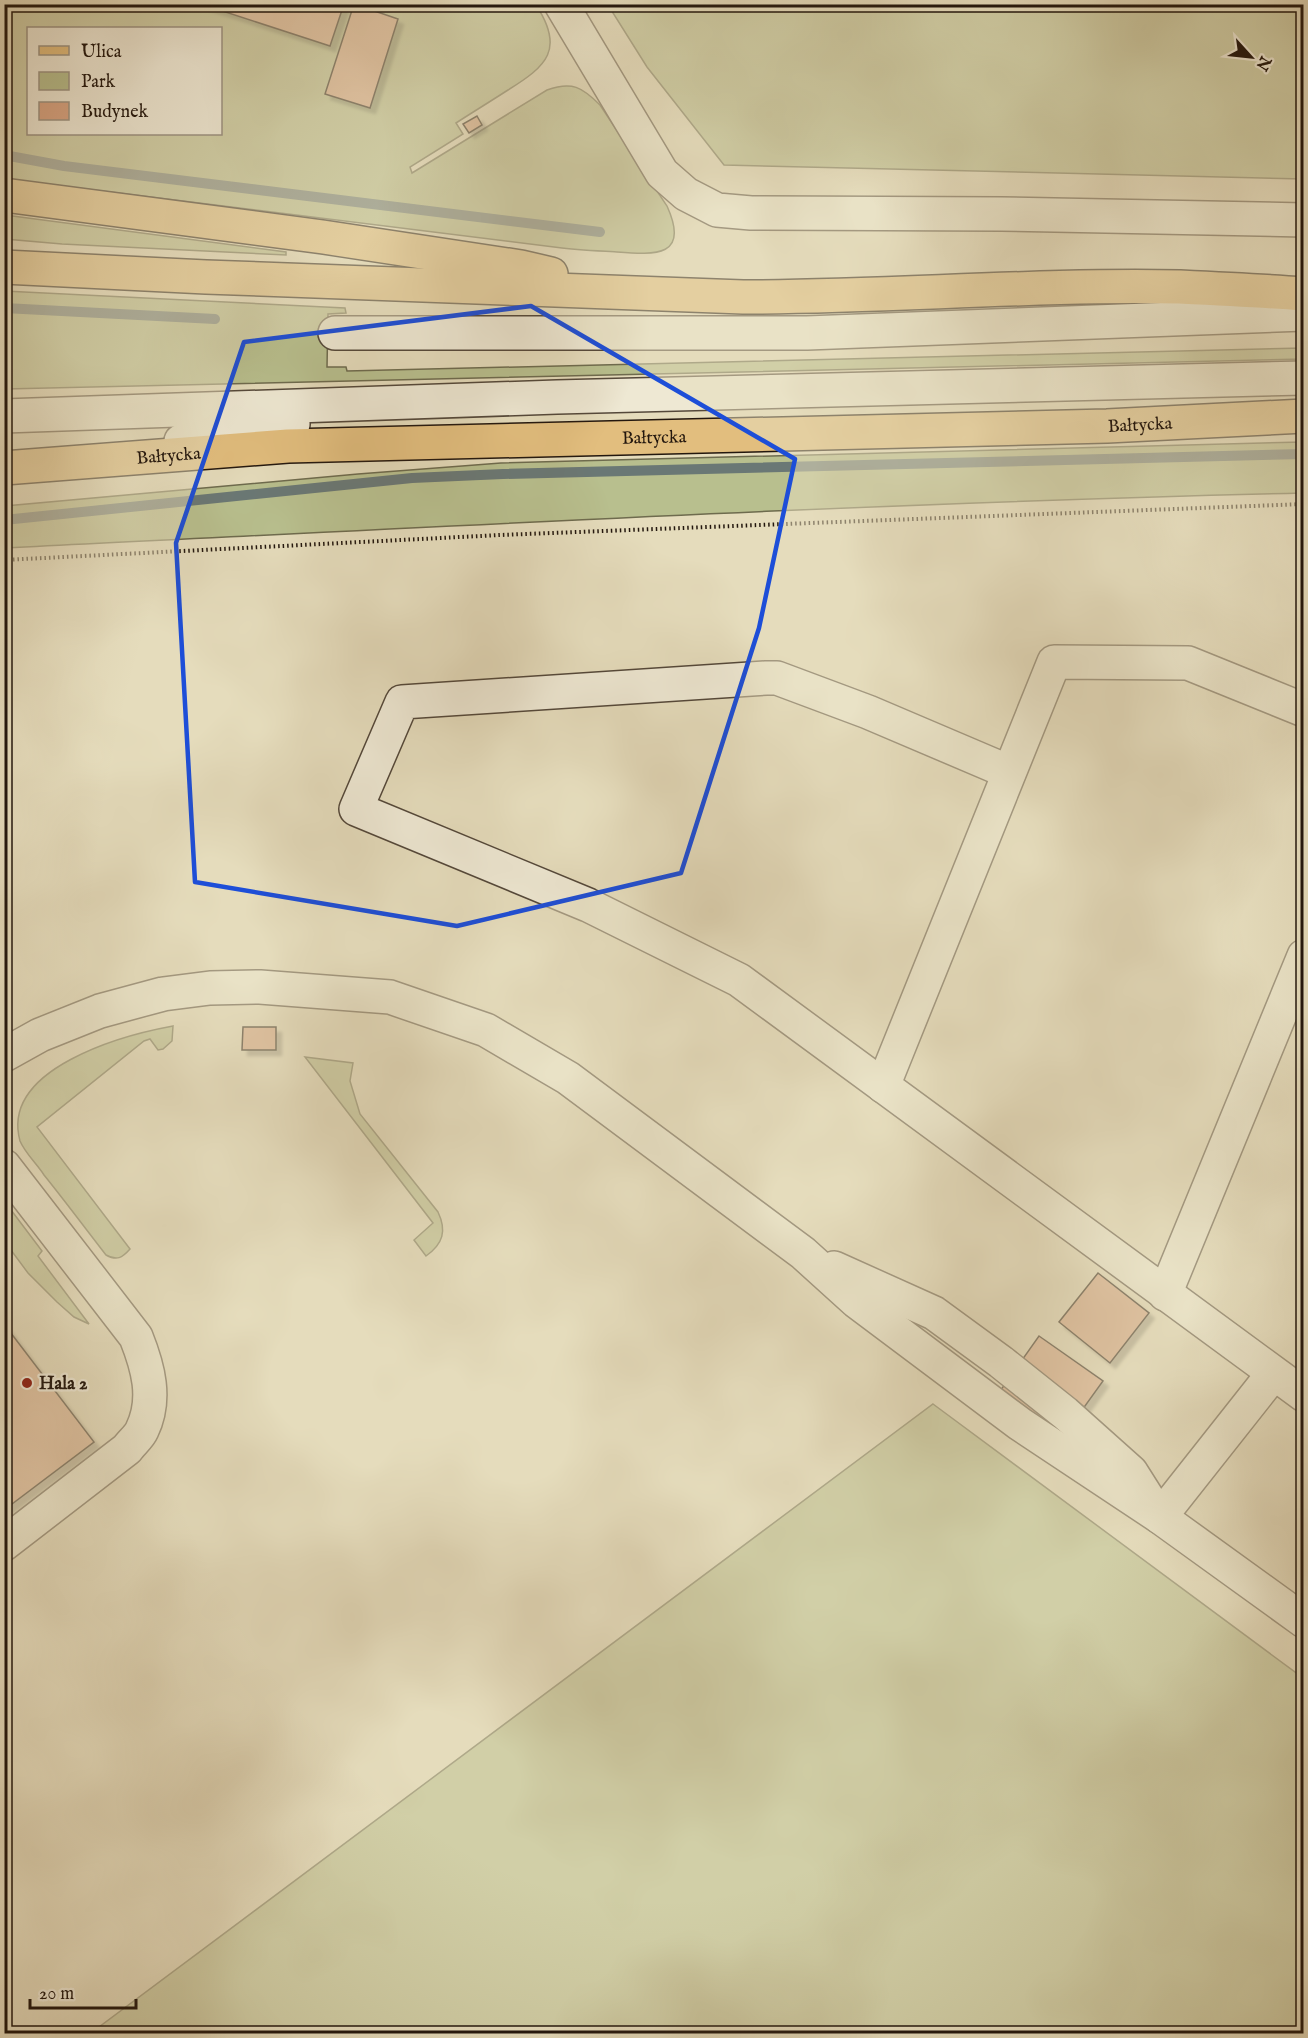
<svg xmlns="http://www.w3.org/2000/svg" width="1308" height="2038" viewBox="0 0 1308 2038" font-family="'IM FELL English',serif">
	<defs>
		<filter id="shadow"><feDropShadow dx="5.5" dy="5.5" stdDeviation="1.5" flood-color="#0004"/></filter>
	</defs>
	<rect width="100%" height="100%" fill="#e5dcbc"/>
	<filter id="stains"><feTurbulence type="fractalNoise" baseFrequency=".00333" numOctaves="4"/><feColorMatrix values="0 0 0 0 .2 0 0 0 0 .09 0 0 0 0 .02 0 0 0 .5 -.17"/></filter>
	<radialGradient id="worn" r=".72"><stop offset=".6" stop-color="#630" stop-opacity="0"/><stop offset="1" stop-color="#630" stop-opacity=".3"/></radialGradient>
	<!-- green -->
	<g fill="#b8bf8e" stroke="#6e6b4e" stroke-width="1.5" fill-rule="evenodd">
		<path d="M4,5h532c29,44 11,61 -28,85 -17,11 -35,22 -52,33l7,11 -53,33 2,6 135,-83c25,-9 35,-3 53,15l67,101c23,51 -11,49 -50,46 -18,-1 -37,-2 -55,-4l-557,-69zM28,28h192v106h-192z"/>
		<path d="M608,5h695v174l-579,-14 -77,-98z"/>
		<path d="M5,215l281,37v3l-224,-11 -57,-5z"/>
		<path d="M4,291l341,17 1,5 -18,1 -1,53h19l1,4 956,-23v11l-1298,30z"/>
		<path d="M1303,442v51c-433,10 -866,34 -1298,55v-42l353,-32 143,-11z"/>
		<path d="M173,1026l-1,15 -9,8 -5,1 -8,-11 -6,2 -107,86 93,122c-8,9 -13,12 -24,6 -21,-27 -41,-54 -62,-80 -7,-11 -19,-22 -24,-34 -20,-73 104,-106 153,-115z"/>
		<path d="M305,1057l48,6 -3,18 10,33 78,98c9,19 5,32 -12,44l-12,-16 19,-17z"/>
		<path d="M5,1202l37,49 -4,5 51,68 -15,-7 -17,-15 -29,-29 -23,-31z"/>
		<path d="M933,1404l370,274v355h-1212z"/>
	</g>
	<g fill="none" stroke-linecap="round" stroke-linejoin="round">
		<!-- stream -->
		<g stroke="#6a7875" stroke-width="10">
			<path d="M4,155l60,11 536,66"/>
			<path d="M4,308l211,11"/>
			<path d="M4,520l408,-42 91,-4 801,-20"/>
		</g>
	</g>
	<!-- building -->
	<g fill="#d9a685" stroke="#23170e" stroke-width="1.5" filter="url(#shadow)">
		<path d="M201,4h143l-14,42z"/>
		<path d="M354,4l44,15 -28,89 -45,-14z"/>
		<path d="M477,116l5,9 -13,8 -6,-9z"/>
		<path d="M243,1027h33v23h-34z"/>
		<path d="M1098,1273l51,40 -39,50 -51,-41z"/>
		<path d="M4,1324l90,118 -90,68z"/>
		<path d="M1039,1336l64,45 -54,75 -63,-45z"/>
	</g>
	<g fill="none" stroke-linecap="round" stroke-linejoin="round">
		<!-- minor casing -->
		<g stroke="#54483a" stroke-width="36">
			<g id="minor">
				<path d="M561,4l101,169 24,21 31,16 34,3 250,1 303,6"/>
				<path d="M335,333h472l497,-19"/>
				<path d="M4,416l553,-19 747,-19"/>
				<path d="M181,441l112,-17"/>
				<path d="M1009,772l-141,-60 -91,-34h-11l-364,24 -46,107 232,96 151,75 565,415"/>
				<path d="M4,1055l36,-20 60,-24 63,-17 47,-6 50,-1 130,10 96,33 82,48 204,152 31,23 53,48 164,123 140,93 144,104"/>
				<path d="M883,1086l171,-424 134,1 116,47"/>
				<path d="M4,1166l132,171c12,30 21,62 6,93 -3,7 -11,13 -15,19l-123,95"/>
				<path d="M834,1268l100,45 67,49 64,51 66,59 19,30"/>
				<path d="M1165,1294l139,-338"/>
				<path d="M1160,1517l113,-143"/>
			</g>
		</g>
		<!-- major casing -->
		<g stroke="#23170e" stroke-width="36">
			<g id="major">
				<path d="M4,195l319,42 198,30 30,7"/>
				<path d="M4,267l202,10 537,20c146,0 292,-13 437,-10 42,2 83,4 124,7"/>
				<path id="s1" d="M4,468l284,-22 819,-20 197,-10"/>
			</g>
		</g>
		<!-- path -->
		<path stroke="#23170e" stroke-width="4" stroke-dasharray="1.5 3" stroke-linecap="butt" d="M4,560l496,-25 804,-31"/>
		<!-- minor -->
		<use href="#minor" stroke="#eee8d3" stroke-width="33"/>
		<!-- major -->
		<use href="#major" stroke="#e2be7e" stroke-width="33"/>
	</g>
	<!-- marked area -->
	<path d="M0 0H1308V2038H0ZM531,306l264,153 -36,169 -78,245 -224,53 -262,-44 -19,-339 68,-201z" fill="#e5dcbc" fill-opacity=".55" fill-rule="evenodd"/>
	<path fill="none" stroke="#1d4ed8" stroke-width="4.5" stroke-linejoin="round" d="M531,306l264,153 -36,169 -78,245 -224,53 -262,-44 -19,-339 68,-201z"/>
	<!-- markers -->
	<circle fill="#8f2418" stroke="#eee8d3" stroke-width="2" cx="27" cy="1383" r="6"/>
	<g text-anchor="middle" stroke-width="4.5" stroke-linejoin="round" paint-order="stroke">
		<!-- street labels -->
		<g font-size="18" fill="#23170e" stroke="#eee8d3">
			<text dy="6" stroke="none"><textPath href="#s1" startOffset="1137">Bałtycka</textPath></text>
			<text dy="6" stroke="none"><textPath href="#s1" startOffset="651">Bałtycka</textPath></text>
			<text dy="6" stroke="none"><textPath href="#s1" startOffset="165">Bałtycka</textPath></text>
		</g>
		<!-- poi labels -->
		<g font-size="18" font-weight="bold" fill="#23170e" stroke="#eee8d3" text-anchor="start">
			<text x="39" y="1389">Hala 2</text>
		</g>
	</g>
	<!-- margin -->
	<rect width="1308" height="2038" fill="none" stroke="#e5dcbc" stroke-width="24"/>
	<rect x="6" y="6" width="1296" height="2026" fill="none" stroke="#23170e" stroke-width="3"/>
	<rect x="12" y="12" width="1284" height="2014" fill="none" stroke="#23170e" stroke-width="1.5"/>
	<!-- legend -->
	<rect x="27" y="27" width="195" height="108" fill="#eee8d3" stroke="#9d9484" stroke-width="1.5"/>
	<rect x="39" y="46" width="30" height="9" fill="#e2be7e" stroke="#9d9484" stroke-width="1.5"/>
	<text x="81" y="57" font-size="18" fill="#23170e">Ulica</text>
	<rect x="39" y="72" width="30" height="18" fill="#b8bf8e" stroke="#9d9484" stroke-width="1.5"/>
	<text x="81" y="87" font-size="18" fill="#23170e">Park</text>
	<rect x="39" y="102" width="30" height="18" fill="#d9a685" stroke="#9d9484" stroke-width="1.5"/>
	<text x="81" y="117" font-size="18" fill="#23170e">Budynek</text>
	<!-- north arrow -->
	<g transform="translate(1251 57) rotate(117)" stroke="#eee8d3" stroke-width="4.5" paint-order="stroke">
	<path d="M0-4.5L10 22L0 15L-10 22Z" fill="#23170e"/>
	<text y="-9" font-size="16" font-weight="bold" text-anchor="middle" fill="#23170e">N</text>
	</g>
	<!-- scale -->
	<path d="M30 1999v9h106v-9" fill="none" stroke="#23170e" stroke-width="3"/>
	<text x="39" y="1999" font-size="18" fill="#23170e" stroke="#eee8d3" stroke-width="4.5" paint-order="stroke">20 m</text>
	<rect width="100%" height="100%" filter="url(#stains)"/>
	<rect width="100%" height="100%" fill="url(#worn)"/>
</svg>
